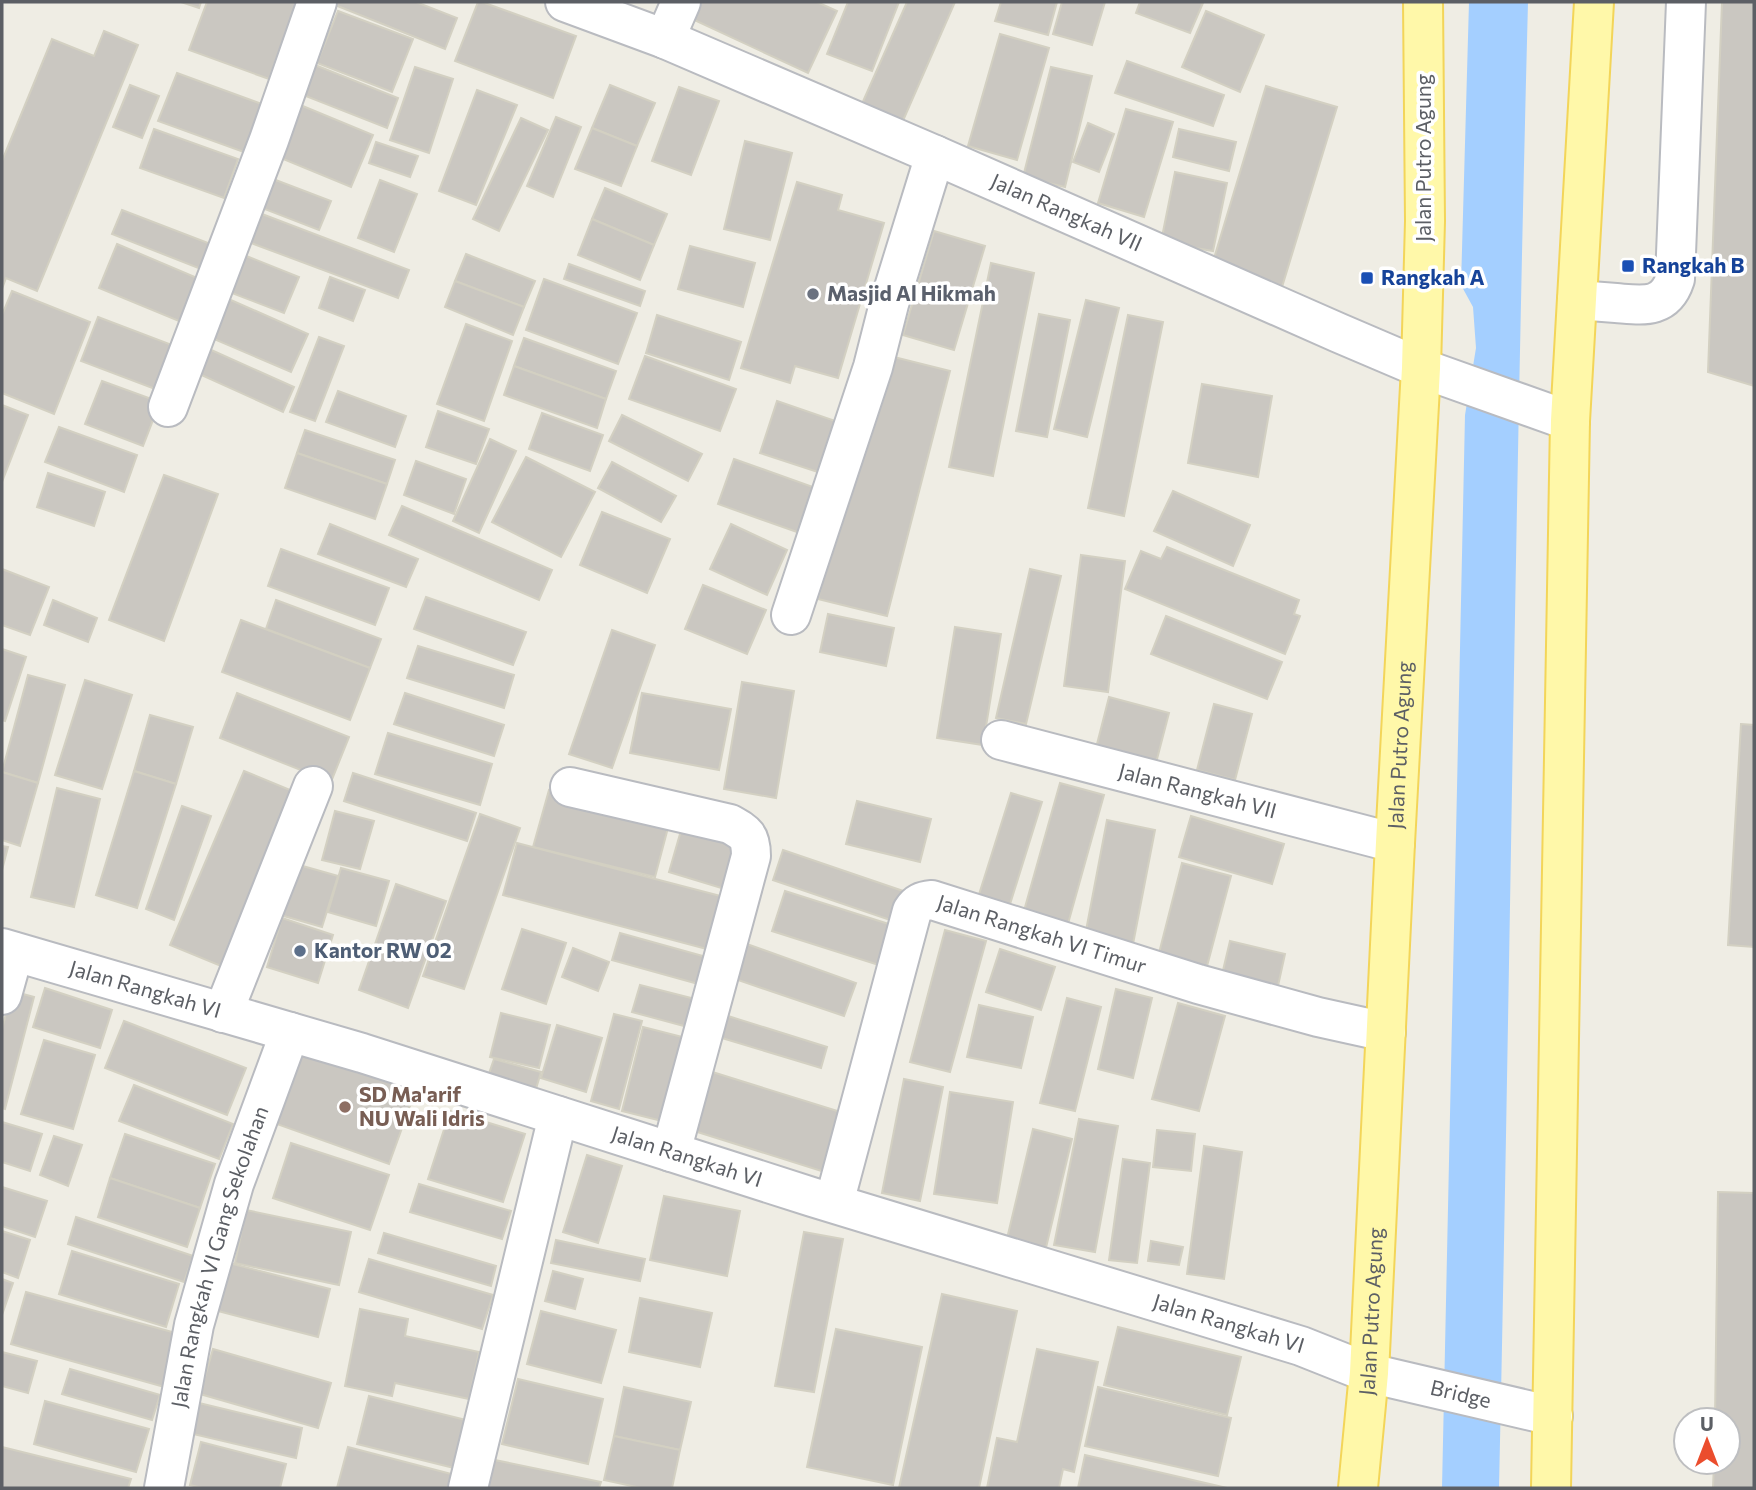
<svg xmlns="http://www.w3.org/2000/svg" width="1756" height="1490" viewBox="0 0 1756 1490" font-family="Commissioner,sans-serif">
	<rect width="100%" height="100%" fill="#efede4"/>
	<!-- water -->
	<path fill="#a4cfff" d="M1469,2h59c-13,495 -18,991 -29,1486h-57l23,-1073 11,-67 -3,-41 -12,-22z"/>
	<!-- building -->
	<g fill="#cac7c1" stroke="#d3d0c2" stroke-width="2">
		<path d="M181,2h20l-2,6z"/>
		<path d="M207,2h90l-28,77 -80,-29z"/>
		<path d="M330,2h86l41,16 -12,31 -115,-46z"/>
		<path d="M478,2h4l94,34 -23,62 -98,-37z"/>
		<path d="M697,2h120l20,9 -29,62 -118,-55z"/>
		<path d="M848,2h51l-27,69 -45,-17z"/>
		<path d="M907,2h48l-53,121 -41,-17z"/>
		<path d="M1001,2h56l-9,33 -53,-14z"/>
		<path d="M1062,2h43l-13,43 -39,-11z"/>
		<path d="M1140,2h59l4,1 -13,30 -54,-20z"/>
		<path d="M1722,2h32v384l-46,-14z"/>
		<path d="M338,11l75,28 -21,53 -75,-29z"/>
		<path d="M1206,11l58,24 -24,57 -58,-25z"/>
		<path d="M104,31l34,14 -101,246 -31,-13 -4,11v-128l50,-122 42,17z"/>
		<path d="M1000,34l49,14 -32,112 -49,-14z"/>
		<path d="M1127,61l97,34 -11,31 -98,-33z"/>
		<path d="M310,63l88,35 -11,30 -89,-35z"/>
		<path d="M415,67l38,12 -24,74 -39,-13z"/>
		<path d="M1051,67l41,9 -27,111 -42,-10z"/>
		<path d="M177,73l93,34 -18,48 -94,-34z"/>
		<path d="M130,85l29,11 -17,42 -29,-11z"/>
		<path d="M610,85l45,18 -18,43 -45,-18z"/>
		<path d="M1266,86l71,21 -55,180 -70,-22z"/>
		<path d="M679,87l40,14 -28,74 -39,-14z"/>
		<path d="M477,90l40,15 -41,100 -37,-14z"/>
		<path d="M293,102l80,33 -22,52 -80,-33z"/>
		<path d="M1126,109l47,13 -29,95 -46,-14z"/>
		<path d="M556,117l25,10 -28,70 -26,-11z"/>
		<path d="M521,118l27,12 -49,101 -26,-12z"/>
		<path d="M1088,123l26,11 -15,38 -26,-10z"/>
		<path d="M592,128l45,18 -16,40 -46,-17z"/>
		<path d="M154,129l84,30 -14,39 -84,-30z"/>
		<path d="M1179,129l57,13 -7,29 -56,-14z"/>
		<path d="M745,141l47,12 -22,87 -46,-11z"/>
		<path d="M376,142l42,14 -8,21 -41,-14z"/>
		<path d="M1175,172l52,11 -14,68 -52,-9z"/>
		<path d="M273,179l58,22 -12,29 -57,-22z"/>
		<path d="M380,180l37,14 -23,58 -36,-14z"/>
		<path d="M797,182l45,13 -4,15 46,13 -46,155 -43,-12 -5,17 -49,-15z"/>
		<path d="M605,188l62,26 -13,31 -62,-26z"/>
		<path d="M122,210l94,36 -10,25 -94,-37z"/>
		<path d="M262,214l147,56 -11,28 -147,-55z"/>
		<path d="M592,219l62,26 -14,35 -62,-25z"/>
		<path d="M934,231l51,15 -31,104 -51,-15z"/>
		<path d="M117,244l92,39 -18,43 -92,-38z"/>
		<path d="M690,246l65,17 -12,44 -65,-18z"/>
		<path d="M239,253l60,24 -15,36 -60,-23z"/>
		<path d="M466,254l69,27 -11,26 -69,-26z"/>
		<path d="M991,263l43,10 -41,203 -44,-9z"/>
		<path d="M569,264l76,27 -5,15 -76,-27z"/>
		<path d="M330,277l35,13 -12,31 -34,-13z"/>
		<path d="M544,279l93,34 -19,51 -92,-34z"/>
		<path d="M455,281l69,26 -11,28 -68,-28z"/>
		<path d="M12,291l78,31 -36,92 -52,-21v-78z"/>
		<path d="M224,297l84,37 -17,38 -84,-36z"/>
		<path d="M1086,300l33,8 -32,129 -33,-8z"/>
		<path d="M1039,314l31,6 -23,117 -31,-6z"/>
		<path d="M657,315l84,27 -12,38 -83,-27z"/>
		<path d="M1128,315l35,7 -39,194 -36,-8z"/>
		<path d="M98,317l74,28 -17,44 -74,-28z"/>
		<path d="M466,324l46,17 -28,80 -47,-17z"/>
		<path d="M319,337l25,9 -29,75 -25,-9z"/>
		<path d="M524,338l92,33 -10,28 -92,-33z"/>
		<path d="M209,349l85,38 -11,25 -86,-39z"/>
		<path d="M882,354l68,17 -63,245 -69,-17z"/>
		<path d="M645,356l91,33 -16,42 -91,-32z"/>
		<path d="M514,366l92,33 -9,29 -93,-33z"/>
		<path d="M102,381l58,21 -17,44 -58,-22z"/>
		<path d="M1202,384l70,12 -14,81 -70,-14z"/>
		<path d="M338,391l68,25 -11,31 -69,-25z"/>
		<path d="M777,401l73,25 -17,51 -73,-24z"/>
		<path d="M2,405l26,10 -26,67z"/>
		<path d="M438,411l51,18 -13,35 -50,-17z"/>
		<path d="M542,413l61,22 -13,36 -61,-22z"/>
		<path d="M622,415l80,39 -14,27 -79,-40z"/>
		<path d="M59,427l78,28 -13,37 -79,-30z"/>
		<path d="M305,430l90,30 -8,24 -90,-31z"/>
		<path d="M490,439l26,12 -37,82 -26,-12z"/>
		<path d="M297,453l90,31 -12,35 -90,-31z"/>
		<path d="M526,457l69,35 -34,65 -69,-35z"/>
		<path d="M734,459l93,33 -16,45 -93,-33z"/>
		<path d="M416,461l50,18 -12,35 -50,-19z"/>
		<path d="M612,462l64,34 -15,26 -63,-34z"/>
		<path d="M48,473l57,19 -11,34 -57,-19z"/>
		<path d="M164,475l54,19 -54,147 -55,-21z"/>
		<path d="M1173,491l77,34 -17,41 -79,-35z"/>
		<path d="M402,506l150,64 -13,30 -150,-65z"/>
		<path d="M602,512l68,27 -23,54 -67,-28z"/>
		<path d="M330,524l88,35 -12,28 -88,-33z"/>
		<path d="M731,524l56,26 -20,45 -57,-26z"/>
		<path d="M1167,547l132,53 -5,14 6,2 -15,38 -160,-65 16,-38 20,8z"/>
		<path d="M281,549l108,39 -14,37 -107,-39z"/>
		<path d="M1081,555l44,6 -17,131 -44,-6z"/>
		<path d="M2,569l47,18 -19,48 -28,-10z"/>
		<path d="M1030,569l31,7 -35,148 -30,-6z"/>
		<path d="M703,585l63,25 -19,44 -62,-25z"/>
		<path d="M426,597l100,35 -13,33 -99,-36z"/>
		<path d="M53,600l44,18 -9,24 -44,-17z"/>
		<path d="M276,600l105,39 -11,29 -104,-39z"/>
		<path d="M828,614l66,14 -8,38 -66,-14z"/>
		<path d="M1166,616l116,46 -15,37 -116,-45z"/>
		<path d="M241,620l129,48 -20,52 -128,-48z"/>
		<path d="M955,627l46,7 -18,111 -46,-7z"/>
		<path d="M612,630l43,15 -43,123 -43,-14z"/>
		<path d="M418,646l96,29 -10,33 -97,-30z"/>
		<path d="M2,649l24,8 -21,64 -3,-1z"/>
		<path d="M28,675l37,10 -27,98 -36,-11z"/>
		<path d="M85,680l47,15 -30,94 -47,-14z"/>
		<path d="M742,682l52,9 -18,107 -52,-9z"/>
		<path d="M237,693l112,44 -18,45 -111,-44z"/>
		<path d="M405,693l99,32 -10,31 -100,-32z"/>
		<path d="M642,693l89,16 -12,61 -89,-17z"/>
		<path d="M1109,697l60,16 -13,50 -60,-15z"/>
		<path d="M1214,704l38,10 -17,66 -38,-10z"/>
		<path d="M150,715l43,12 -17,57 -42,-13z"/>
		<path d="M1741,724l13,1v222l-26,-2z"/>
		<path d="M388,733l104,31 -12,41 -105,-31z"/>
		<path d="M134,771l42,13 -39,124 -41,-13z"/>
		<path d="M244,771l51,21 -74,174 -51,-21z"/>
		<path d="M2,772l36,11 -18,63 -18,-6z"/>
		<path d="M353,773l123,40 -9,28 -123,-40z"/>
		<path d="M1060,783l44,12 -40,143 -44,-13z"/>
		<path d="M57,788l43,11 -26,108 -43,-10z"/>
		<path d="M549,790l120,34 -14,53 -122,-30z"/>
		<path d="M1011,793l31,9 -36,115 -31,-10z"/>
		<path d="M857,801l74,18 -11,43 -74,-18z"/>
		<path d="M182,806l29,10 -37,104 -28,-11z"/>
		<path d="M335,811l39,10 -14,48 -38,-9z"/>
		<path d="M480,814l40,14 -56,161 -41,-13z"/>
		<path d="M1191,816l93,28 -12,40 -93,-27z"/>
		<path d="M1107,820l48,10 -22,114 -48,-8z"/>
		<path d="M682,827l59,18 -13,45 -59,-18z"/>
		<path d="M517,843l215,56 -14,53 -215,-57z"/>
		<path d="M2,846l6,1 -6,23z"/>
		<path d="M783,850l123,42 -10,30 -123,-42z"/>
		<path d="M285,861l53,15 -16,51 -52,-15z"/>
		<path d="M1182,863l49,13 -25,94 -48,-13z"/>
		<path d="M341,868l48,13 -13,45 -48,-14z"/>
		<path d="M396,884l50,17 -38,107 -49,-18z"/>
		<path d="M785,891l113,36 -13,40 -113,-36z"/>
		<path d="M282,918l51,17 -15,48 -51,-16z"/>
		<path d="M522,929l44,14 -20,61 -44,-15z"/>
		<path d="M945,930l41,11 -36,131 -40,-10z"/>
		<path d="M620,933l97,27 -8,27 -97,-27z"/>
		<path d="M1230,941l55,13 -9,41 -56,-12z"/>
		<path d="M744,943l112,40 -12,33 -112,-38z"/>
		<path d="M573,948l36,14 -11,29 -36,-14z"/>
		<path d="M1000,949l55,18 -14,43 -55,-18z"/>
		<path d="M640,985l63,16 -8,28 -63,-17z"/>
		<path d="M45,988l67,22 -12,38 -67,-21z"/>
		<path d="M1116,989l36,9 -19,80 -35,-9z"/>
		<path d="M12,991l22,6 -29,112 -3,-1v-79z"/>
		<path d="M1067,998l34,9 -26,104 -35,-8z"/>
		<path d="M1178,1003l47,13 -26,95 -47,-12z"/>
		<path d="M979,1005l54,12 -12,51 -54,-11z"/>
		<path d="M501,1013l49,12 -11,43 -49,-11z"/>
		<path d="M614,1014l28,7 -23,88 -28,-8z"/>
		<path d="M728,1016l99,31 -6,21 -99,-30z"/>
		<path d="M124,1021l122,47 -19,47 -122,-47z"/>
		<path d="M557,1025l45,13 -16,54 -45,-14z"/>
		<path d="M643,1027l51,13 -20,84 -52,-13z"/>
		<path d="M44,1040l51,15 -22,74 -52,-15z"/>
		<path d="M300,1050l115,42 -26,72 -115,-41z"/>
		<path d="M494,1059l47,13 -8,27 -48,-14z"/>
		<path d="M706,1070l144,45 -19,59 -143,-45z"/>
		<path d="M904,1079l39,8 -23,114 -38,-8z"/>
		<path d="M134,1085l99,39 -14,35 -100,-38z"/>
		<path d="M950,1092l63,10 -16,101 -63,-9z"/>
		<path d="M450,1111l75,23 -22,68 -75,-23z"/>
		<path d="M1079,1119l39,7 -23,126 -41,-7z"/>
		<path d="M2,1122l40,12 -12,37 -28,-9z"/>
		<path d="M1033,1129l39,10 -28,117 -39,-9z"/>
		<path d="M1157,1130l38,4 -4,37 -38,-4z"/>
		<path d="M125,1134l90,30 -15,44 -90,-30z"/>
		<path d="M54,1136l28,9 -14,41 -28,-11z"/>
		<path d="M291,1143l98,32 -19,55 -97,-32z"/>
		<path d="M1204,1146l38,6 -18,127 -37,-5z"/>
		<path d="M587,1155l35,11 -24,77 -35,-11z"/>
		<path d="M1123,1159l27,4 -13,100 -28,-3z"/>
		<path d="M110,1178l90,30 -13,39 -89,-30z"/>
		<path d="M419,1184l92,27 -9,28 -92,-27z"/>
		<path d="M2,1187l45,14 -12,36 -33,-11z"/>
		<path d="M1718,1192l36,1v295h-41l1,-26h14v-42h-13z"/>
		<path d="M664,1196l76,15 -13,65 -77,-16z"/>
		<path d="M246,1210l105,22 -12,53 -104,-22z"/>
		<path d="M76,1217l117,39 -9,26 -116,-38z"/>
		<path d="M2,1231l28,9 -12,38 -16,-6z"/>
		<path d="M804,1232l39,7 -29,153 -39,-6z"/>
		<path d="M384,1233l112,33 -5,20 -113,-33z"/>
		<path d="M556,1240l89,19 -5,22 -89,-18z"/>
		<path d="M1151,1241l32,6 -4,18 -31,-4z"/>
		<path d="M72,1251l107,33 -13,43 -107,-33z"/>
		<path d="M369,1259l124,36 -11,34 -123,-37z"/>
		<path d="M229,1263l101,26 -12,48 -100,-26z"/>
		<path d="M553,1271l30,8 -8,30 -30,-8z"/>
		<path d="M2,1279l11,4 -11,32z"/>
		<path d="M26,1292l157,43 -15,53 -157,-44z"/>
		<path d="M942,1294l75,17 -38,177h-80z"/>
		<path d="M640,1298l72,15 -12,54 -71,-15z"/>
		<path d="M360,1309l48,10 -3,17 74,16 -10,47 -74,-16 -3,13 -47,-10z"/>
		<path d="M541,1311l75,19 -15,53 -74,-19z"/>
		<path d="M1118,1327l123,30 -14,58 -123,-30z"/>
		<path d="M836,1329l86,18 -29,138 -86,-18z"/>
		<path d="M213,1349l118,34 -13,45 -118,-34z"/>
		<path d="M1037,1349l61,13 -24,110 -11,-3 -4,19h-72l10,-50 20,4z"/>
		<path d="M2,1352l35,9 -9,32 -26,-7z"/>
		<path d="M70,1369l90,26 -8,25 -90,-26z"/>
		<path d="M518,1379l85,20 -15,65 -86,-20z"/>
		<path d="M624,1387l67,15 -11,48 -66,-14z"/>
		<path d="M1098,1387l133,31 -13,58 -133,-30z"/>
		<path d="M369,1396l97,24 -12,48 -97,-24z"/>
		<path d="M45,1401l104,28 -13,43 -102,-28z"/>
		<path d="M195,1402l107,26 -6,30 -107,-25z"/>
		<path d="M614,1436l66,14 -8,38h-31l-37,-8z"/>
		<path d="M201,1442l85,22 -6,24h-78l-12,-3z"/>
		<path d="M2,1447l129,32 -3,9h-126z"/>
		<path d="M348,1447l107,28 -4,13h-114z"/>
		<path d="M1085,1455l142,33h-149z"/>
		<path d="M490,1459l111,23 -2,6h-115z"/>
	</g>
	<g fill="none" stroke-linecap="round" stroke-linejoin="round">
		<!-- minor casing -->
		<g stroke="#b9bbc0" stroke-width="42">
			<g id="minor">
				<path id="s1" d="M565,2l100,37 270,116 404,178 82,35 149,53"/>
				<path d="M665,39l16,-37"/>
				<path d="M1577,300c13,1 26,2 39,3 26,2 49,7 59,-24l11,-277"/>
				<path d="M168,407l101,-267 48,-138"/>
				<path d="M791,615l82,-248 16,-63 46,-149"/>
				<path id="s2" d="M1001,740l394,103"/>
				<path d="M570,787l160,37c16,9 21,12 21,32l-80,296"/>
				<path id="s3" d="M2,948l360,105 450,144 489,149 68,27 184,43"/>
				<path d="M2,995l12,-43"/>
				<path d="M223,1013l90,-227"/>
				<path id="s4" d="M834,1203l78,-292c5,-8 10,-10 20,-11l266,84 120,33 68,15"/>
				<path id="s5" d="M164,1488l30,-163 40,-141 56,-152"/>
				<path d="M468,1488l90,-372"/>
			</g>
		</g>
		<!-- major casing -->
		<g stroke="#f3d559" stroke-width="42">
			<g id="major">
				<path id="s6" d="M1358,1488l11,-115 26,-530 26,-475 4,-147 -2,-219"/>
				<path d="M1551,1488l19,-1067 24,-419"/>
			</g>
		</g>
		<!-- minor -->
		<use href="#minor" stroke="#fff" stroke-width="38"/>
		<!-- major -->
		<use href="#major" stroke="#fff8a9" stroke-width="38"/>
	</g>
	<!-- markers -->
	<g fill="#1a4fb4" stroke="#fff" stroke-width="2.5">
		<rect x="1621" y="259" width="14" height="14" rx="3.5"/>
		<rect x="1360" y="271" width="14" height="14" rx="3.5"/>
	</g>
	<circle fill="#6b7280" stroke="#fff" stroke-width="2.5" cx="813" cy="294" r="7"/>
	<circle fill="#5c6f8a" stroke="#fff" stroke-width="2.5" cx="300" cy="951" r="7"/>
	<circle fill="#8d6e63" stroke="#fff" stroke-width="2.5" cx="345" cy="1107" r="7"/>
	<g text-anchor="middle" stroke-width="7" stroke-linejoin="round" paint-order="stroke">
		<!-- street labels -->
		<g font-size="21" fill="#5c5f65" stroke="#fff">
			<text transform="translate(1424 158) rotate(-90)" y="7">Jalan Putro Agung</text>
			<text dy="7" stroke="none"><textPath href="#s1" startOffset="544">Jalan Rangkah VII</textPath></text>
			<text dy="7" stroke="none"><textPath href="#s6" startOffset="744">Jalan Putro Agung</textPath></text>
			<text dy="7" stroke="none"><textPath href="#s2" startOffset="203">Jalan Rangkah VII</textPath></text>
			<text dy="7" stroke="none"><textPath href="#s4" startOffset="441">Jalan Rangkah VI Timur</textPath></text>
			<text dy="7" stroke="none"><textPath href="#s3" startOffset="149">Jalan Rangkah VI</textPath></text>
			<text dy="7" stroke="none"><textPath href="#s3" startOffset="716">Jalan Rangkah VI</textPath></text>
			<text dy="7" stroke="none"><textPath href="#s5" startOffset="238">Jalan Rangkah VI Gang Sekolahan</textPath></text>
			<text dy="7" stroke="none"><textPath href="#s6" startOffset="177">Jalan Putro Agung</textPath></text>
			<text dy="7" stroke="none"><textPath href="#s3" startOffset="1283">Jalan Rangkah VI</textPath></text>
			<text dy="7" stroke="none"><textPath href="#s3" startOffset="1526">Bridge</textPath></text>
		</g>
		<!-- transit labels -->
		<g font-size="21" font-weight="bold" fill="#164399" stroke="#fff" text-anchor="start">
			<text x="1642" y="273">Rangkah B</text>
			<text x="1381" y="285">Rangkah A</text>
		</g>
		<!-- worship labels -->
		<g font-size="21" font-weight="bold" fill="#5b616d" stroke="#fff" text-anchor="start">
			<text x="827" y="301">Masjid Al Hikmah</text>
		</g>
		<!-- service labels -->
		<g font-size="21" font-weight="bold" fill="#4e5e75" stroke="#fff" text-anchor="start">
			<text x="314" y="958">Kantor RW 02</text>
		</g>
		<!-- education labels -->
		<g font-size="21" font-weight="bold" fill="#785e54" stroke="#fff" text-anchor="start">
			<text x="359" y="1102">SD Ma'arif<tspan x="359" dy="24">NU Wali Idris</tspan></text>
		</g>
	</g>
	<!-- border -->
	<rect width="1756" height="1490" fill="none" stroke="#5c5f65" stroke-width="7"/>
	<!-- north arrow -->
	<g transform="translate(1707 1441)"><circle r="33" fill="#ffffff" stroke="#bebfc1" stroke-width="2"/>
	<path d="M0-5L12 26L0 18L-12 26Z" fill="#eb4d2d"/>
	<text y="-10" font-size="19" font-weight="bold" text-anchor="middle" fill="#5c5f65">U</text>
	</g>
</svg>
